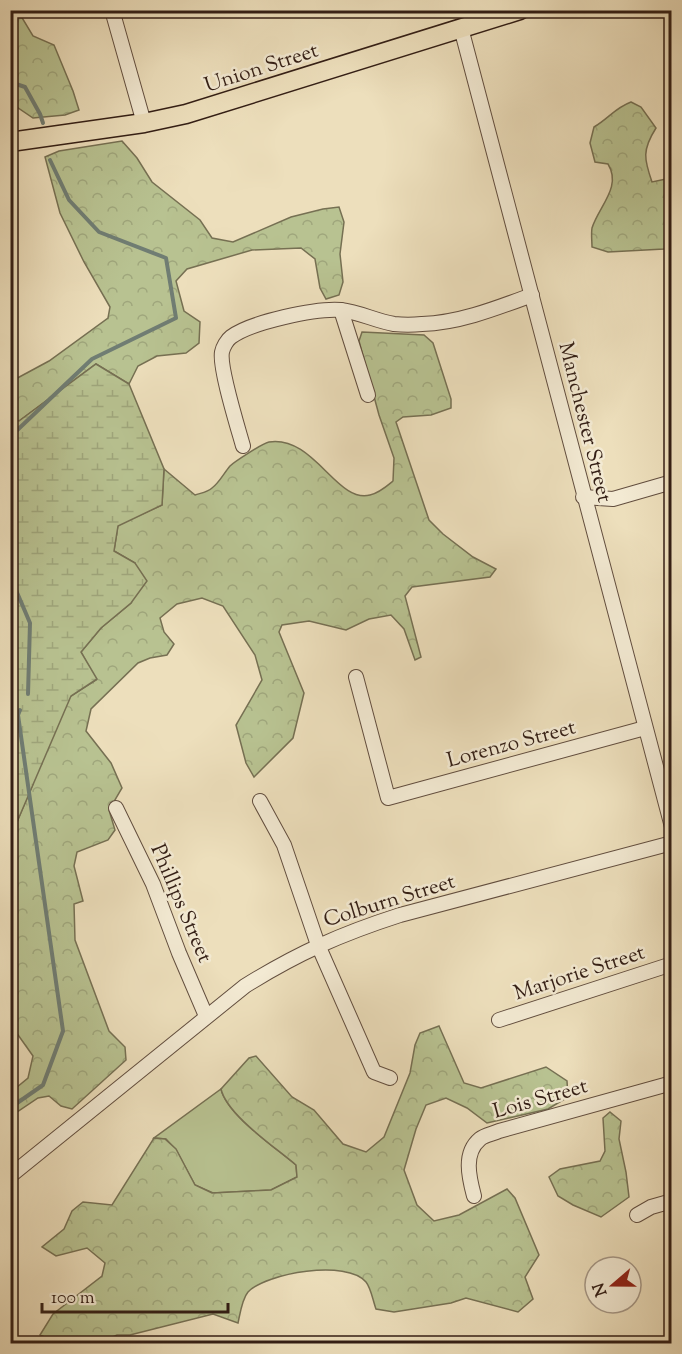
<svg xmlns="http://www.w3.org/2000/svg" width="682" height="1354" viewBox="0 0 682 1354" font-family="'Sorts Mill Goudy',serif">
	<defs>
		<pattern id="forest-crowns" width="20" height="18" patternUnits="userSpaceOnUse" patternTransform="scale(1.5)"><rect width="20" height="18" fill="#b8c291"/><path d="M2 6a3 3 0 1 1 6 0M12 15a3 3 0 1 1 6 0" fill="none" stroke="#9fa67c"/></pattern>
		<pattern id="wetland-marsh" width="20" height="14" patternUnits="userSpaceOnUse" patternTransform="scale(1.5)"><rect width="20" height="14" fill="#b8c291"/><path d="M1 5h8M5 5V1M11 12h8M15 12V8" fill="none" stroke="#9fa67c"/></pattern>
	</defs>
	<rect width="100%" height="100%" fill="#eddfbc"/>
	<filter id="stains"><feTurbulence type="fractalNoise" baseFrequency=".00333" numOctaves="4"/><feColorMatrix values="0 0 0 0 .2 0 0 0 0 .09 0 0 0 0 .02 0 0 0 .5 -.17"/></filter>
	<radialGradient id="worn" r=".72"><stop offset=".6" stop-color="#630" stop-opacity="0"/><stop offset="1" stop-color="#630" stop-opacity=".3"/></radialGradient>
	<!-- green -->
	<path fill="#b8c291" stroke="#767053" stroke-width="1.5" d="M221,1089c6,26 54,58 75,76l1,12 -26,13 -58,3 -18,-8 -19,-35 -10,-11 -12,-1z"/>
	<!-- forest -->
	<g fill="url(#forest-crowns)" stroke="#767053" stroke-width="1.5">
		<path d="M11,10l7,1 15,25 21,9 19,46 6,19 -14,5 -32,3 -22,-15z"/>
		<path d="M631,102l10,5 15,21c-14,22 -12,31 -4,54l19,-4v63l-7,8 -56,3 -16,-5c0,-6 -1,-13 0,-19 7,-22 30,-41 16,-64l-13,-2 -5,-19 4,-16c15,-9 21,-19 37,-25z"/>
		<path d="M122,141l15,17 15,24 48,38 12,18 21,4 58,-25 32,-8 16,-2 5,15 -4,32 3,28 -4,13 -13,4 -6,-11 -5,-29 -14,-11 -49,2 -65,19 -11,12 8,30 16,11 -1,21 -13,10 -29,3 -19,10 -9,18 -33,-20 -77,57 -8,-3 -1,-36 39,-21 59,-43 2,-11 -26,-45 -24,-49 -15,-56 14,-6z"/>
		<path d="M362,332l62,3 9,8 18,56v9l-20,7 -28,2 -7,5 33,98 14,14 30,23 23,12 -6,8 -78,10 -7,9 16,61 -6,3 -11,-31 -13,-14 -22,4 -23,11 -37,-9 -27,4 -3,7 25,61 -11,45 -39,39 -8,-14 -10,-38 26,-45 -7,-25 -32,-49 -21,-8 -25,6 -17,14 4,14 10,12 -7,11 -17,3 -12,5 -47,46 -5,22 25,32 11,25 -13,22 6,20 -7,10 -31,12 -3,14 9,35 -9,3 1,36 34,91 16,16 1,13 -54,49 -11,-3 -12,-10 -11,2 -27,18v-24l17,-14 5,-22 -22,-31v-189l22,-52 -23,-149 61,61 25,-16 -15,-28 20,-24 30,-25 4,-40 -21,-12 4,-26 44,-20 2,-36 31,26c6,-2 13,-3 17,-7 7,-5 12,-15 18,-22 4,-4 33,-23 39,-24 45,-7 68,62 101,53 9,-2 17,-9 23,-14l1,-23 -15,-43 -20,-74z"/>
		<path d="M439,1026l25,57 17,5 65,-21 21,14 1,16 -20,12 -61,14 -20,-15 -21,-10 -20,7 -10,24 -12,41 13,35 17,16 25,-6 48,-26 8,9 24,57 -14,22 8,22 -15,13 -52,-14 -15,5 -57,9 -18,-3c-3,-8 -5,-21 -10,-27 -19,-23 -100,-9 -118,10 -6,7 -8,22 -10,31l-25,-9 -83,21h-13l-18,8 -38,1 -21,-9 13,-21 49,-38 3,-13 -18,-15 -31,8 -14,-9 22,-18 8,-18 11,-9 29,3 42,-67 11,1 11,10 19,36 17,8 59,-3 26,-13 -1,-12c-21,-18 -69,-50 -75,-76l28,-31 7,-2 36,41 22,13 29,34 23,8 18,-15 26,-64 5,-28 5,-12z"/>
		<path d="M610,1112l11,9 -2,18 7,33 3,25 -28,20 -28,-12 -15,-9 -9,-19 11,-8 40,-8 5,-10 -2,-33z"/>
	</g>
	<!-- wetland -->
	<path fill="url(#wetland-marsh)" stroke="#767053" stroke-width="1.5" d="M96,364l33,20 35,85 -2,36 -44,21 -4,25 21,12 12,18 -16,22 -30,25 -20,24 16,27 -26,17 -60,140v-418l8,3z"/>
	<g fill="none" stroke-linecap="round" stroke-linejoin="round">
		<!-- stream -->
		<g stroke="#707d73" stroke-width="4">
			<path d="M10,82l15,5 15,27 3,9"/>
			<path d="M10,437l82,-78 84,-41 -10,-60 -67,-26 -30,-32 -19,-40"/>
			<path d="M10,576l20,47 -2,71"/>
			<path d="M10,1108l33,-23 20,-54 -45,-316 2,-5"/>
		</g>
		<!-- minor casing -->
		<g stroke="#624e3f" stroke-width="16">
			<g id="minor">
				<path d="M112,10l32,113"/>
				<path d="M461,28l211,799"/>
				<path d="M341,310l27,85"/>
				<path d="M243,446c-5,-18 -24,-79 -21,-94 1,-5 5,-12 9,-15 20,-15 85,-29 110,-27 18,2 35,11 53,14 9,1 19,1 28,0 37,-1 75,-16 110,-29"/>
				<path d="M583,497l30,2 59,-17"/>
				<path d="M356,677l32,121 257,-70"/>
				<path d="M260,801l24,44 34,100 56,127 16,6"/>
				<path d="M116,808l37,76 26,69 27,63"/>
				<path d="M499,1020l173,-56"/>
				<path d="M10,1176l235,-190c53,-33 96,-52 155,-71l272,-72"/>
				<path d="M474,1196c-5,-19 -11,-43 6,-57 5,-4 13,-5 19,-8l173,-48"/>
				<path d="M637,1215l14,-8 21,-6"/>
			</g>
		</g>
		<!-- major casing -->
		<g stroke="#331e15" stroke-width="21">
			<path id="major" d="M10,142l134,-19 42,-9 334,-104"/>
		</g>
		<!-- minor -->
		<use href="#minor" stroke="#f3ead3" stroke-width="14"/>
		<!-- major -->
		<use href="#major" stroke="#eddfbc" stroke-width="18"/>
	</g>
	<g text-anchor="middle" stroke-width="5" stroke-linejoin="round" paint-order="stroke">
		<!-- street labels -->
		<g font-size="21" fill="#331e15" stroke="#f3ead3">
			<text transform="translate(261 67) rotate(-18)" y="7">Union Street</text>
			<text transform="translate(586 422) rotate(76)" y="7">Manchester Street</text>
			<text transform="translate(511 743) rotate(-15)" y="7">Lorenzo Street</text>
			<text transform="translate(389 900) rotate(-17)" y="7">Colburn Street</text>
			<text transform="translate(182 903) rotate(67)" y="7">Phillips Street</text>
			<text transform="translate(579 972) rotate(-18)" y="7">Marjorie Street</text>
			<text transform="translate(540 1098) rotate(-16)" y="7">Lois Street</text>
		</g>
	</g>
	<!-- margin -->
	<rect width="682" height="1354" fill="none" stroke="#eddfbc" stroke-width="36"/>
	<rect x="12" y="12" width="658" height="1330" fill="none" stroke="#331e15" stroke-width="3"/>
	<rect x="18" y="18" width="646" height="1318" fill="none" stroke="#331e15" stroke-width="1.5"/>
	<!-- north arrow -->
	<g transform="translate(613 1285) rotate(250)"><circle r="28" fill="#f3ead3" stroke="#a69887" stroke-width="1.5"/>
	<path d="M0-4.5L10 22L0 15L-10 22Z" fill="#8f2418"/>
	<text y="-9" font-size="16" font-weight="bold" text-anchor="middle" fill="#331e15">N</text>
	</g>
	<!-- scale -->
	<path d="M42 1303v9h186v-9" fill="none" stroke="#331e15" stroke-width="3"/>
	<text x="51" y="1303" font-size="18" fill="#331e15" stroke="#f3ead3" stroke-width="4.5" paint-order="stroke">100 m</text>
	<rect width="100%" height="100%" filter="url(#stains)"/>
	<rect width="100%" height="100%" fill="url(#worn)"/>
</svg>
